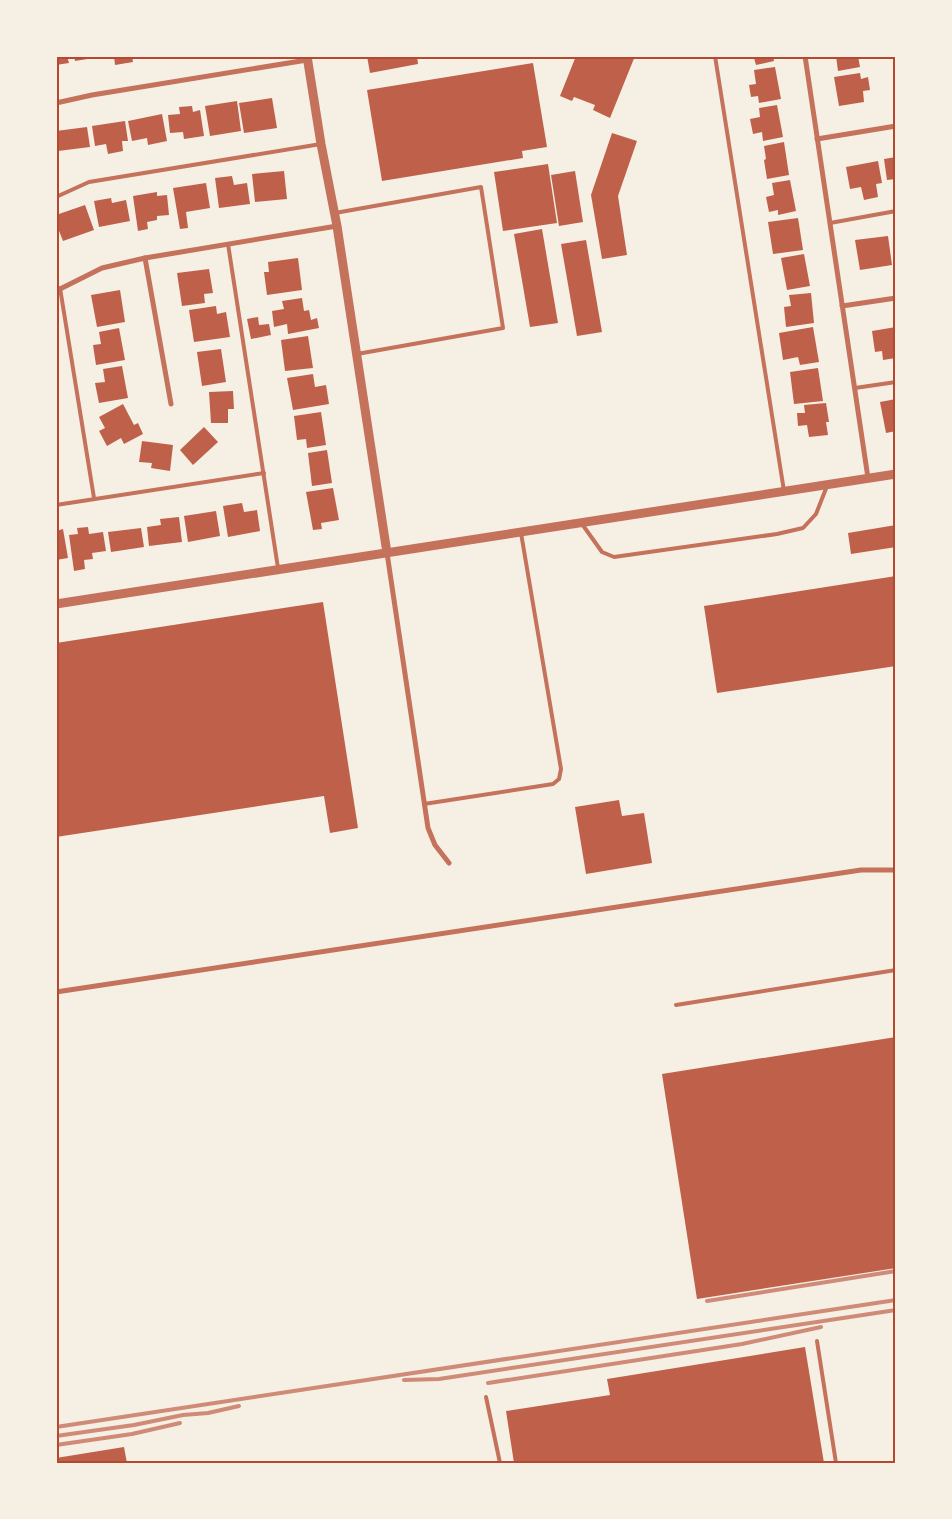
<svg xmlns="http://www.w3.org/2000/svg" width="952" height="1519" viewBox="0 0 952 1519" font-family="Cabin,sans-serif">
	<rect width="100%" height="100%" fill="#f6efe4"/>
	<!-- building -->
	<g fill="#bf614a">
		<path d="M56,56h11l2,7 -13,2z"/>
		<path d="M74,56h26v1l-25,4z"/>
		<path d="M114,56h18l1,6 -18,3z"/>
		<path d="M367,56h50l1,8 -48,9z"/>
		<path d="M576,56h59l-25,62 -17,-8 2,-5 -21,-8 -2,4 -12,-5z"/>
		<path d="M746,56h27l1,5 -18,4 -2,-7 -7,1z"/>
		<path d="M836,56h22l2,11 -22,4z"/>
		<path d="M533,63l14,84 -25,4 1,7 -141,23 -15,-91z"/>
		<path d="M775,67l6,32 -22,4 -1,-7 -7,1 -2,-12 7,-1 -2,-14z"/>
		<path d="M860,73l1,6 7,-2 2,13 -7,1 1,11 -25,4 -5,-29z"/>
		<path d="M272,98l5,30 -33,5 -5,-30z"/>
		<path d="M237,101l4,30 -31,5 -5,-30z"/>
		<path d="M777,105l6,32 -20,4 -1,-9 -9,2 -3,-15 10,-2 -1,-9z"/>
		<path d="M192,106l1,6 7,-2 4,26 -20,3 -1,-7 -13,1 -2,-18 12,-1 -1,-7z"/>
		<path d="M162,114l5,27 -19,4 -1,-7 -15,3 -4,-20z"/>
		<path d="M125,121l3,20h-6l1,10 -15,3 -2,-10 -11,2 -3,-20z"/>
		<path d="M87,127l3,20 -32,4 -2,-20z"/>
		<path d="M612,133l25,8 -19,55 9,59 -25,4 -11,-64z"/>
		<path d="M784,142l5,33 -22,4 -3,-19 2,-1 -2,-13z"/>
		<path d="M896,157v22l-9,1 -3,-21z"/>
		<path d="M878,161l4,22 -6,1 2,13 -14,3 -3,-13 -11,2 -4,-22z"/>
		<path d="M548,164l9,59 -54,8 -9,-59z"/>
		<path d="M284,171l3,28 -32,3 -3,-28z"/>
		<path d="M575,171l8,51 -24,4 -8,-51z"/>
		<path d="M232,176l2,9 13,-2 3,21 -31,4 -4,-30z"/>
		<path d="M790,180l6,31 -18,4v-5l-9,2 -3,-15 8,-2 -2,-12z"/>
		<path d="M206,183l4,25 -24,4 2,16 -8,1 -7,-41z"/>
		<path d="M157,192v4l10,-1 2,20 -12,1v4l-10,2 1,7 -10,2 -5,-35z"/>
		<path d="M111,198l1,5 14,-3 4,21 -31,6 -5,-26z"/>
		<path d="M85,205l9,25 -31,11 -7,-18v-8z"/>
		<path d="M798,218l5,32 -30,4 -5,-32z"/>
		<path d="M542,229l16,94 -28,4 -16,-93z"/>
		<path d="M888,236l4,29 -32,5 -5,-30z"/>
		<path d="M586,240l16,92 -25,4 -16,-92z"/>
		<path d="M804,254l6,32 -23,4 -6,-32z"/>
		<path d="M298,258l4,32 -35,5 -3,-23h5l-1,-10z"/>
		<path d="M209,269l4,24 -9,1 1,9 -23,3 -5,-33z"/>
		<path d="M120,290l5,32 -28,5 -6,-32z"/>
		<path d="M811,293l3,30 -28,4 -2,-20 7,-1 -2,-11z"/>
		<path d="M302,298l2,13 5,-1 2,10 6,-2 2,10 -31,6 -1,-10 -13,3 -2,-16 12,-2 -2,-8z"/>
		<path d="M216,306l1,8 9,-2 4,25 -36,5 -5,-32z"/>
		<path d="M258,317l1,8 10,-1 2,11 -20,4 -4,-20z"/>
		<path d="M813,327l6,35 -19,3 -2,-8 -15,3 -4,-27z"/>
		<path d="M896,327v31l-13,2 -1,-9 -7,1 -3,-21z"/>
		<path d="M119,328l6,32 -29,5 -3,-20 8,-1 -2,-12z"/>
		<path d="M308,336l5,32 -28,3 -4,-31z"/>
		<path d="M221,349l5,33 -24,4 -5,-34z"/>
		<path d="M122,366l6,32 -29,5 -4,-20 10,-1 -2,-13z"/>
		<path d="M818,368l5,33 -29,3 -4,-32z"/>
		<path d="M313,374l2,13 11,-2 3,19 -36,6 -6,-32z"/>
		<path d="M233,391l1,18h-6v14h-17l-2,-31z"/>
		<path d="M896,399v32l-10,2 -6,-31z"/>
		<path d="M826,403l3,19h-3l2,13 -19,2 -2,-12 -9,1 -1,-13h8l-1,-8z"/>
		<path d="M123,404l11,21 4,-2 5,11 -19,10 -3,-6 -14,8 -8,-15 6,-3 -6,-11z"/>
		<path d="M321,412l5,33 -19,3 -1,-9 -9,1 -3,-24z"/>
		<path d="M204,427l14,15 -25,23 -13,-15z"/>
		<path d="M142,441l31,4 -3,26 -19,-3 1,-5 -13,-1z"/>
		<path d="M327,450l5,33 -20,3 -4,-33z"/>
		<path d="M333,488l6,32 -18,3 1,6 -9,1 -7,-38z"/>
		<path d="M242,503l2,9 13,-2 3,21 -32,6 -5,-31z"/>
		<path d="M216,511l4,25 -32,6 -4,-26z"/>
		<path d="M179,517l3,25 -33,4 -2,-19 14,-2 -1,-6z"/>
		<path d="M896,525v22l-45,7 -3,-21z"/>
		<path d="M88,527l1,7 14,-2 3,19 -14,2 1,6 -9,1 1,9 -11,2 -5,-36 9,-1 -1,-6z"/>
		<path d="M141,528l3,19 -33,5 -3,-20z"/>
		<path d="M63,529l5,29 -12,2v-29z"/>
		<path d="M896,576v90l-179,27 -13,-87z"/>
		<path d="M323,602l35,226 -28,5 -6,-37 -268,41v-194z"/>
		<path d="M619,800l3,16 22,-3 8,50 -66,11 -11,-67z"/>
		<path d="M896,1037v231l-199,31 -35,-225z"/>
		<path d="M805,1347l19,116h-310l-8,-52 104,-16 -3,-16z"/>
		<path d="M124,1447l3,16h-71v-5z"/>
	</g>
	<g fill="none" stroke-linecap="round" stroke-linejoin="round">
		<!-- service -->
		<g stroke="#c5725c" stroke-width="4">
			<path d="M715,56l69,435"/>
			<path d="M56,197l33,-15 232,-38"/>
			<path d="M335,213l146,-26 22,141 -146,26"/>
			<path d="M830,223l66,-12"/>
			<path d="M228,244l50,324"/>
			<path d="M60,288l34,210"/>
			<path d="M855,388l41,-6"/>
			<path d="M56,505l208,-32"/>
			<path d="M582,524l20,28 12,5 163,-23 26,-6 13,-14 11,-28"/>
			<path d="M424,804l129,-20 6,-5 2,-10 -40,-236"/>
			<path d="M676,1005l220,-35"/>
			<path d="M817,1341l19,122"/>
			<path d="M486,1397l14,66"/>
		</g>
		<!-- minor -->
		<g stroke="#c5725c" stroke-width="5">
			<path d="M805,56l63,422"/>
			<path d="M56,103l36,-8 215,-35"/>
			<path d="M817,139l79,-13"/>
			<path d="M145,258l26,146"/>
			<path d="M56,291l46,-23 43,-10 192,-32"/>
			<path d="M842,306l54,-8"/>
			<path d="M387,553l41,275 7,17 14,18"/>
			<path d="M56,992l805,-122h35"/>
		</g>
		<!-- tertiary -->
		<g stroke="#c5725c" stroke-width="9">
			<path d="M307,56l14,88 16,82 50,327"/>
			<path d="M56,604l840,-130"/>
		</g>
		<!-- rail -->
		<g stroke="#cf8b77" stroke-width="4">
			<path d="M707,1301l189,-30"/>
			<path d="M404,1380l35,-1 457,-69"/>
			<path d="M488,1383l254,-39 79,-17"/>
			<path d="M56,1427l840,-127"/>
			<path d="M56,1436l78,-11 49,-10 25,-2 31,-7"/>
			<path d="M56,1445l76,-11 48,-11"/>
		</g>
	</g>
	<!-- border -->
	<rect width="952" height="1519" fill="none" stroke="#f6efe4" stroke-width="115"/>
	<rect x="58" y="58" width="836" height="1404" fill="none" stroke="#b5482f" stroke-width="2"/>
</svg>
